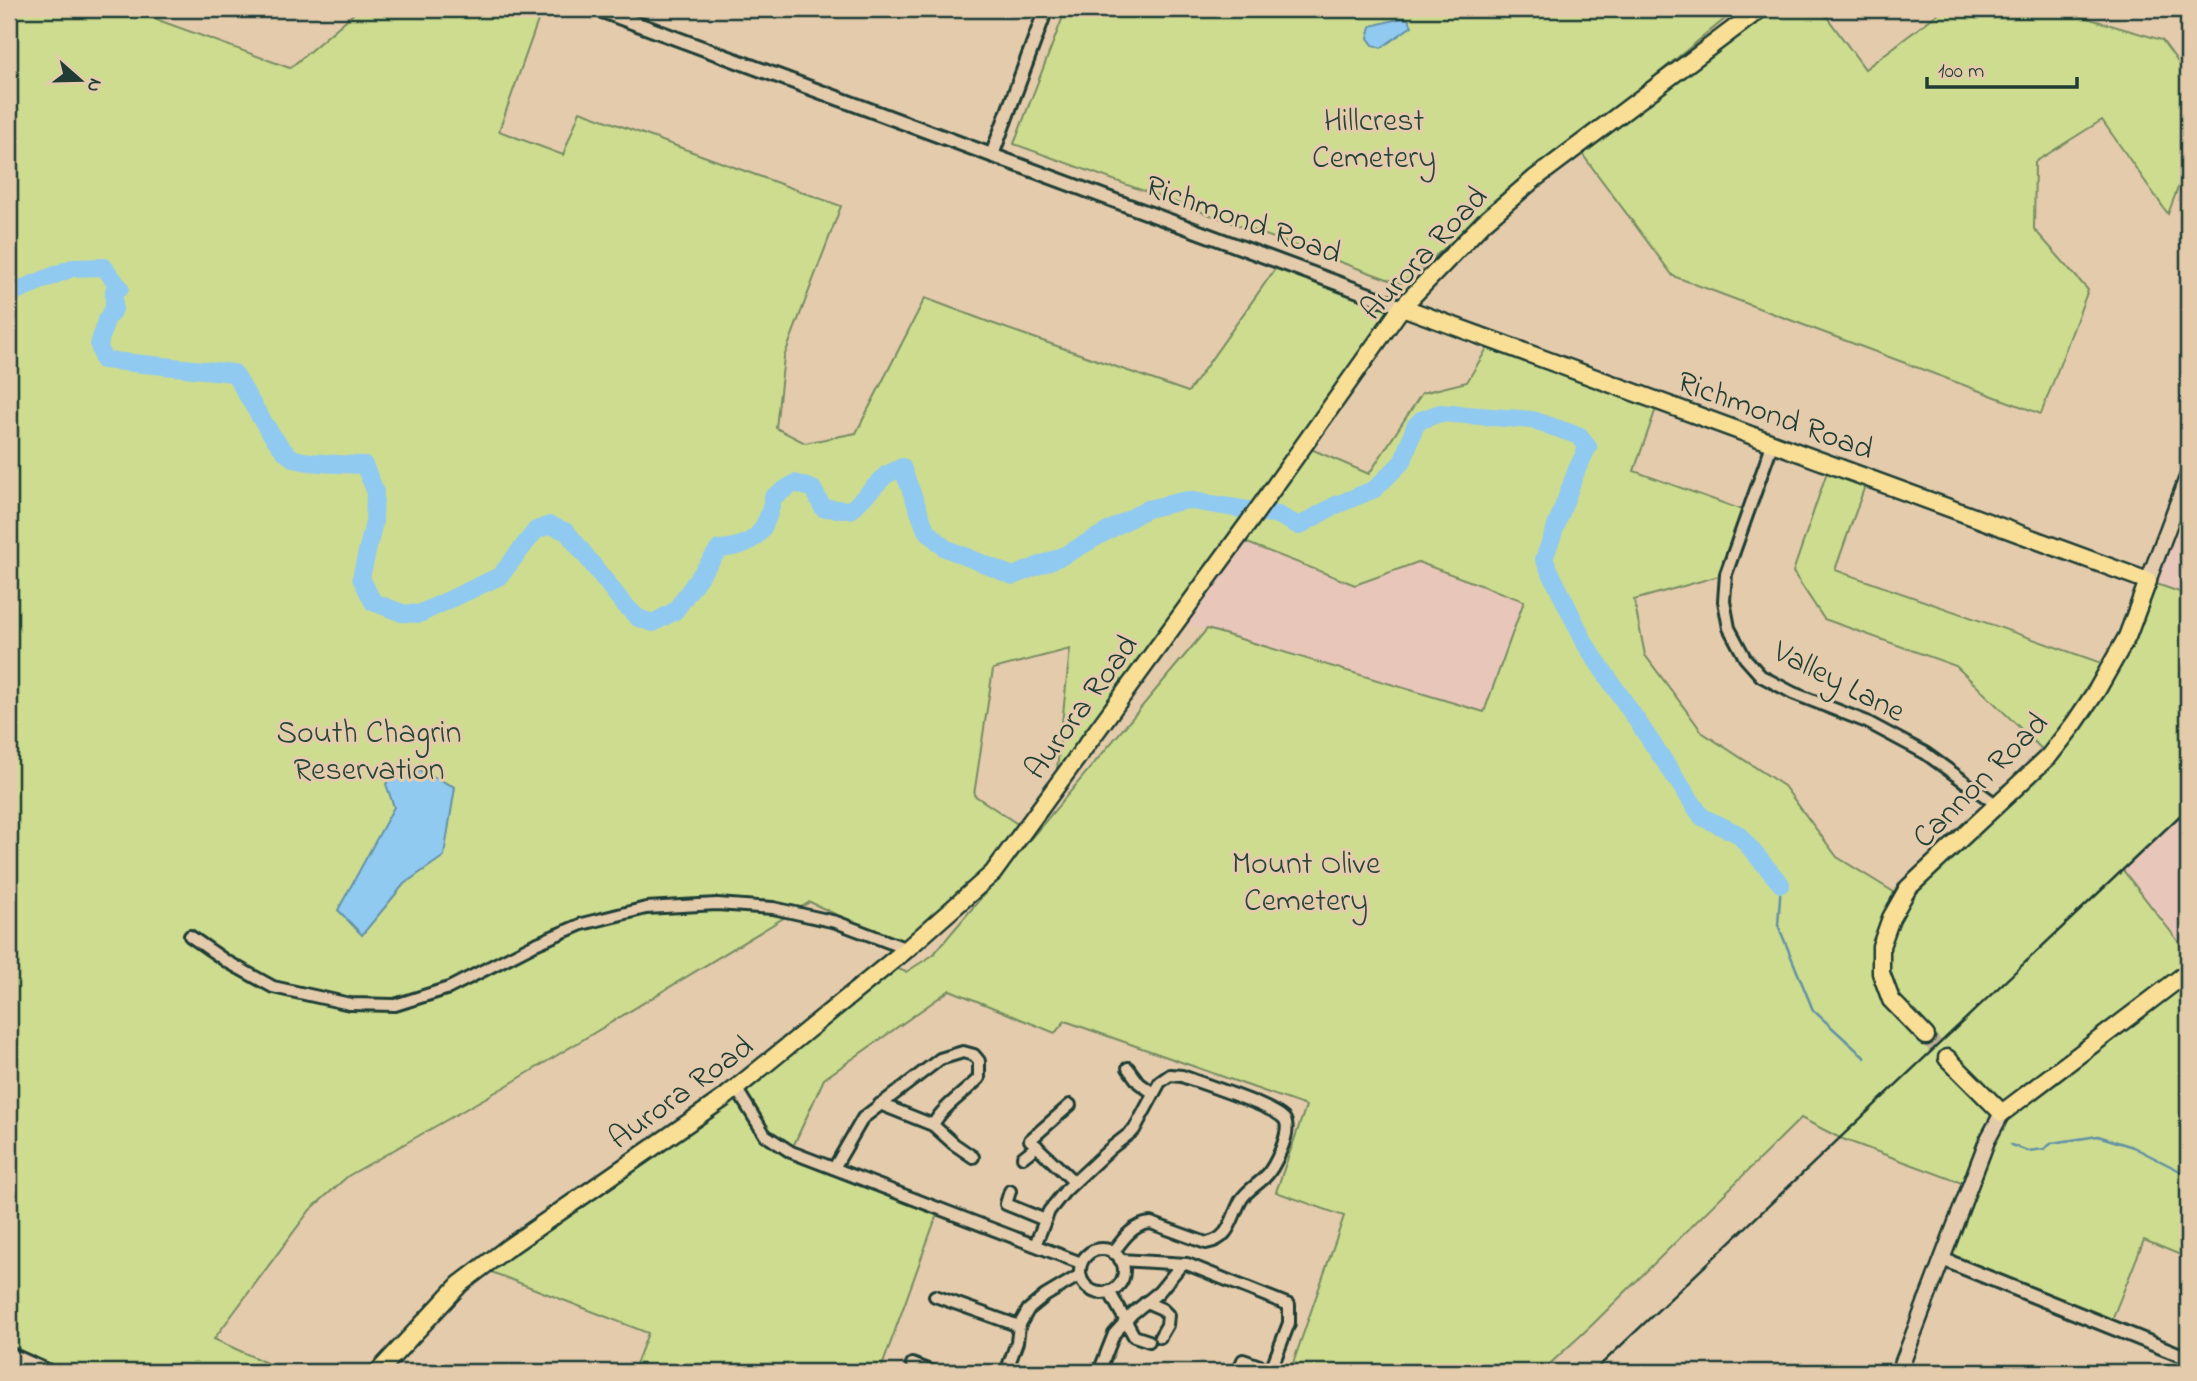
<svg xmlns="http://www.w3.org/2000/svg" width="2197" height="1381" viewBox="0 0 2197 1381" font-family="'Indie Flower',sans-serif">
	<rect width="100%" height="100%" fill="#e4cbac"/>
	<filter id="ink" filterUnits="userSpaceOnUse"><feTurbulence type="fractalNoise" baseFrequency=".0143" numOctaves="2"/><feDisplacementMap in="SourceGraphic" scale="14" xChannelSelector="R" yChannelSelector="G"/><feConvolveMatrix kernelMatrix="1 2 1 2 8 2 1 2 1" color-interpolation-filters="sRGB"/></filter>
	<g filter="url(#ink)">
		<!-- built -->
		<g fill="#e8c6b9">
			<path d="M2188,475v120l-40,-14z"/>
			<path d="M1237,539l118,46 63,-23 107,39 -41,111 -307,-91z"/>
			<path d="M2188,808v146l-65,-84z"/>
		</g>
		<!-- green -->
		<g fill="#cddc8f" stroke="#768c62" stroke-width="2">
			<path d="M9,9h119l162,59 69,-59h183l-43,122 64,24 17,-44 261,95 -57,151 -8,71 29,15 51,-10 69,-135 69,26 194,68 92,-130 122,45 -98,139 65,28 53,-81 45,-11 25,-42 167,60 -25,71 114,41 -22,62 -92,26 11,55 58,78 81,53 53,71 65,40 147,-141 -93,-90 -132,-47 -31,-47 37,-109 37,17 -32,90 275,96 38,-85 40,14v213l-65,62 65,84v304l-44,-18 -35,87 -167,-68 28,-73 -130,-48 -39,-20 -209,207 -51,47h-251l54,-156 -68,-24 30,-86 -241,-85 -10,12 -105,-43 -126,89 -33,72 148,58 -59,163h-247l15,-39 -167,-65 243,-170 163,-133 19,7 27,-17 274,-326 277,83 40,-111 -106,-39 -63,23 -118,-46 -182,249 15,-139 -77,20 -19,126 51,34 -32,44 -86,76 -97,-47 -302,183 -160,91 -38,34 -96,129 72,33h-277z"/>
			<path d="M1066,9h671l-336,275 -387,-140z"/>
			<path d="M1760,9h61l44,60 79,-60h112l106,31 26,36v85l-20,53 -66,-94 -67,42 -1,67 54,61 -47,124 -368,-138 -96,-129z"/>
		</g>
		<!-- water -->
		<g fill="#91caf0" stroke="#6392a5" stroke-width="2">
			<path d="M1402,18l6,1 4,7 -31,22 -8,-3 -5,-7 3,-12z"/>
			<path d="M402,762l53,25 -11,69 -40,28 -42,51 -24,-25 56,-103 -8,-23z"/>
		</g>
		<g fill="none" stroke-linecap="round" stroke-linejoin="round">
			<!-- stream -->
			<g stroke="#6392a5" stroke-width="2.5">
				<path d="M1781,884l-3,41 35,85 52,48"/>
				<path d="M2011,1145l17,6 16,-2 8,-6 46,-7 35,11 55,28"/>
			</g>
			<!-- river -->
			<path stroke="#91caf0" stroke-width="18" d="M9,294l63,-26 32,-1 16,21 -6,3v18l-8,11 -7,25 4,15 131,13c12,19 42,76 59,85 10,6 56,6 71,7l11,25 -1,32 -13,56 12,24 29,11 17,1 81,-38 36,-46 14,-5 17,7 55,70 16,16 15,5 22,-12 44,-62c36,-2 48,-18 54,-52l22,-14 18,6 10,19 28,2 35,-35 16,-8 24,63 19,18 68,28 52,-21 82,-46 40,-9 91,15 21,11 35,-20 41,-17 28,-28 12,-35 6,-6 19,-7 93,7 46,16 9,11 -11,22 -33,90 42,86 116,172 36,17 43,50"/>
			<!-- primary-tunnel -->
			<path stroke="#bdaf94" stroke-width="16" stroke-dasharray="16 8" stroke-linecap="butt" d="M1926,1036l21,22"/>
			<!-- minor casing -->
			<g stroke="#1f3d34" stroke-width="16">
				<g id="minor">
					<path d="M1773,442l-47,132 -2,27 5,27 16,30 16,18 32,17 74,29 58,31 72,52"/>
					<path d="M190,936l36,25 47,26 77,17 45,1 54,-17 84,-43 49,-21 64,-16 71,-4 56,4 63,14 71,27"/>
					<path d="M1128,1068l11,15 14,10"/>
					<path d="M736,1088l29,47 26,17 290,111"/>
					<path d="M880,1104l53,21 21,19 19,13"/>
					<path d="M1070,1105l-40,35 44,42"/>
					<path d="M1023,1157l14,-11"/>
					<path d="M834,1168l29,-50 77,-59 23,-7 11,3 5,6v17c-15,16 -36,28 -46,47"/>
					<path d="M1010,1191l-4,13 39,16"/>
					<path d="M1035,1245l14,-34 16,-20 46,-43 23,-18 26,-48 10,-7 12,1c18,7 95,31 103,44 7,12 -11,49 -21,58 -7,7 -18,13 -23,22 -10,18 -11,40 -35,43l-55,-20c-18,1 -28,16 -38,30"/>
					<circle cx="1102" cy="1271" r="22"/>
					<path d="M1120,1260l67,4 102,41v18l-19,49"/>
					<path d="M1109,1291l25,45 15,5"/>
					<path d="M935,1296l84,30"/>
					<path d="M1146,1302l16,7 6,6 -1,10 -7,12"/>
					<path d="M912,1364l21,8"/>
					<path d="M1006,1372l11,-30 2,-16 9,-16 17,-14 35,-21"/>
					<path d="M1099,1372l15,-38 19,-21 26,-21 23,-28"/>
					<path d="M1238,1372l5,-12 28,10"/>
				</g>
			</g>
			<!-- tertiary casing -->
			<g stroke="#1f3d34" stroke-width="18">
				<g id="tertiary">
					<path d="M597,9l805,298"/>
					<path d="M992,155l54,-146"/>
					<path d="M1942,1259l246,99"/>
					<path d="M9,1354l40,18"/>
				</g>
			</g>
			<!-- secondary casing -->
			<g stroke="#1f3d34" stroke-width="19">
				<g id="secondary">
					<path d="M2148,581l40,-106"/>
					<path d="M1899,1372l88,-231 15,-28"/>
				</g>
			</g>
			<!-- primary casing -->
			<g stroke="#1f3d34" stroke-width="21">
				<g id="primary">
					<path d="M1402,307l746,274 -21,56 -30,53 -23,34 -25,32 -141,132 -17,30 -10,28v27l10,27 35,36"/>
					<path d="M1947,1058l55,55 186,-141"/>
					<path d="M378,1372l82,-88 46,-35 218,-151 183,-149 86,-76 254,-348 155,-218 82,-85 50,-43 226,-170"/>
				</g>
			</g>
			<!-- minor -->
			<use href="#minor" stroke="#e4cbac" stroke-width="10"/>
			<!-- tertiary -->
			<use href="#tertiary" stroke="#e4cbac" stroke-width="12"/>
			<!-- secondary -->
			<use href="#secondary" stroke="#e4cbac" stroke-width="14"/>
			<!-- primary -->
			<use href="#primary" stroke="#f9df96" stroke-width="16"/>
			<!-- rail -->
			<path stroke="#1f3d34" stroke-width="2.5" d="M1593,1372l595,-564"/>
		</g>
	</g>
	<g text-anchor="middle" stroke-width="6" stroke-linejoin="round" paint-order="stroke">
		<!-- park labels -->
		<g font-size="32" fill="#284539" stroke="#e4cbac">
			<text x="1374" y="130">Hillcrest<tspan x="1374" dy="37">Cemetery</tspan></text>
			<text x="369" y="742">South Chagrin<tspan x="369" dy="37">Reservation</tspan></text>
			<text x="1306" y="873">Mount Olive<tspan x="1306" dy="37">Cemetery</tspan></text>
		</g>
		<!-- street labels -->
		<g font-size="32" fill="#1f3d34" stroke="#e4cbac">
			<text transform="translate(1244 218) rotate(20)" y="11">Richmond Road</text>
			<text transform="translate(1423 252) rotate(-47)" y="11">Aurora Road</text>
			<text transform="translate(1776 414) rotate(20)" y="11">Richmond Road</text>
			<text transform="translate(1840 680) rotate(27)" y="11">Valley Lane</text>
			<text transform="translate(1080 706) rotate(-54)" y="11">Aurora Road</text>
			<text transform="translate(1979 779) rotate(-45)" y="11">Cannon Road</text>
			<text transform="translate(680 1091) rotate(-36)" y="11">Aurora Road</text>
		</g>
	</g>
	<!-- margin -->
	<rect width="2197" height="1381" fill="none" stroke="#e4cbac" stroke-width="35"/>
	<rect x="18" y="18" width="2162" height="1346" fill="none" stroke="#1f3d34" stroke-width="2.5" filter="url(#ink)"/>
	<!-- north arrow -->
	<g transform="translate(80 80) rotate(110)" stroke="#e4cbac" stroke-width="5" paint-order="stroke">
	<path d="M0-5L12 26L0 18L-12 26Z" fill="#1f3d34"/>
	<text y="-10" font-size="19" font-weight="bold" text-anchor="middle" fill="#1f3d34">N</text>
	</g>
	<!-- scale -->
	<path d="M1927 77v10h150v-10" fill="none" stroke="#1f3d34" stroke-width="3.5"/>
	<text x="1938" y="77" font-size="21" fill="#1f3d34" stroke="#e4cbac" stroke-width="5" paint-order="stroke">100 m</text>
</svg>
